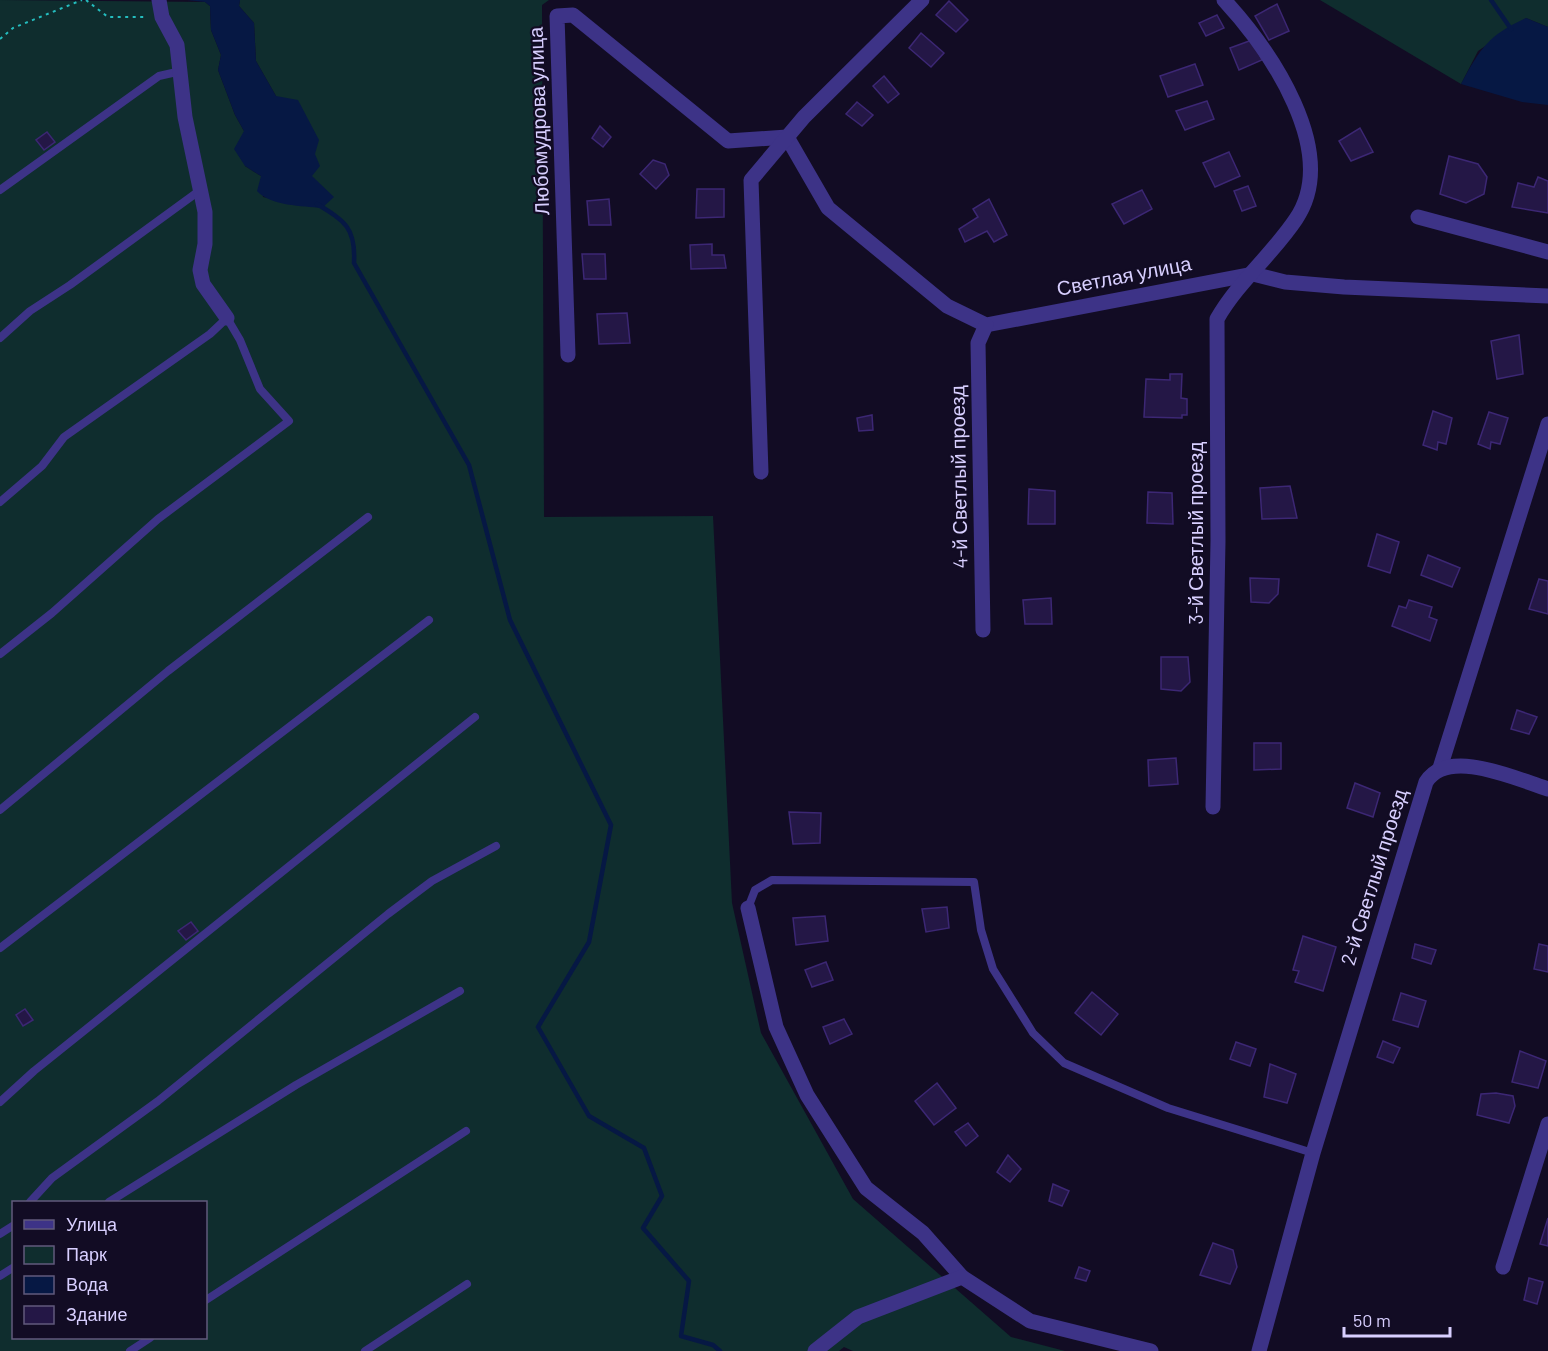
<svg xmlns="http://www.w3.org/2000/svg" width="1548" height="1351" viewBox="0 0 1548 1351" font-family="Barlow,sans-serif">
	<rect width="100%" height="100%" fill="#120c24"/>
	<!-- green -->
	<g fill="#0f2d2e" fill-rule="evenodd">
		<path d="M0,0l205,2 5,4 1,24 10,25 -3,15 17,45 9,16 1,35 16,10 2,21 11,2 38,-23 -36,-80 -20,-35 -2,-38 -15,-17 1,-6h309l-7,5 2,512 169,-1 19,387 29,130 92,166 158,138 54,14h-212l-9,-4 -5,4h-839zM14,1202h192v136h-192z"/>
		<path d="M1320,0h228v27l-22,-9 -48,33 -17,33z"/>
	</g>
	<!-- water -->
	<g fill="#061844">
		<path d="M187,0h53l-1,6 15,17 2,38 20,35 22,4 21,40 -4,14 5,12 -8,10 22,21 -12,11c-20,-2 -51,-2 -65,-17l4,-15 -16,-10 -11,-17 10,-18 -9,-16 -17,-45 3,-15 -10,-25 -1,-24 -5,-4z"/>
		<path d="M1526,18l22,9v78l-26,-3 -61,-18c19,-36 28,-49 65,-66z"/>
	</g>
	<g fill="none" stroke-linecap="round" stroke-linejoin="round">
		<!-- stream -->
		<g stroke="#061844" stroke-width="4.5">
			<path d="M1491,0l20,29"/>
			<path d="M317,204c28,17 39,24 37,59l115,202 41,155 101,205 -22,117 -51,85 51,89 55,32 18,48 -19,32 46,53 -8,55 32,9 7,6"/>
		</g>
	</g>
	<!-- building -->
	<g fill="#241746" stroke="#3c2774" stroke-width="1.5">
		<path d="M949,1l19,19 -12,12 -20,-17z"/>
		<path d="M1277,4l12,27 -20,9 -14,-24z"/>
		<path d="M1217,15l7,13 -18,8 -7,-13z"/>
		<path d="M921,33l23,20 -13,14 -22,-19z"/>
		<path d="M1252,40l10,20 -23,10 -9,-22z"/>
		<path d="M1195,64l8,21 -35,12 -8,-21z"/>
		<path d="M884,76l15,18 -11,9 -15,-17z"/>
		<path d="M1207,101l7,18 -29,11 -9,-19z"/>
		<path d="M857,102l16,13 -11,11 -16,-12z"/>
		<path d="M600,126l11,11 -8,10 -11,-9z"/>
		<path d="M1360,128l13,24 -22,9 -12,-20z"/>
		<path d="M47,132l8,10 -11,8 -8,-10z"/>
		<path d="M1229,152l11,24 -25,11 -12,-24z"/>
		<path d="M1449,156l29,8 9,13 -3,17 -18,9 -26,-9z"/>
		<path d="M653,160l12,4 4,11 -13,14 -16,-15z"/>
		<path d="M1538,177l10,4v32l-36,-6 6,-24 16,4z"/>
		<path d="M1248,186l8,20 -14,5 -8,-20z"/>
		<path d="M697,189h27v28l-28,1z"/>
		<path d="M1142,190l10,19 -28,15 -12,-20z"/>
		<path d="M609,199l2,26h-22l-2,-24z"/>
		<path d="M989,199l18,36 -13,7 -7,-11 -22,11 -6,-13 19,-12 -5,-8z"/>
		<path d="M712,244v11h12l2,13 -35,1 -1,-24z"/>
		<path d="M582,254h23l1,25h-22z"/>
		<path d="M627,313l3,30 -31,1 -2,-30z"/>
		<path d="M1519,335l4,39 -26,5 -6,-38z"/>
		<path d="M1170,374h12l-1,24 6,1v16h-5v3l-38,-1 2,-38 24,1z"/>
		<path d="M1433,411l19,7 -6,26 -8,-2 -1,8 -14,-5z"/>
		<path d="M1489,412l19,6 -8,26 -9,-2 -1,7 -12,-5z"/>
		<path d="M872,415l1,15 -14,1 -2,-13z"/>
		<path d="M1290,486l7,32 -35,1 -2,-31z"/>
		<path d="M1029,489l26,2v33h-27z"/>
		<path d="M1148,492l24,1 1,31 -26,-1z"/>
		<path d="M1377,534l22,8 -9,31 -22,-7z"/>
		<path d="M1428,555l32,13 -8,19 -31,-12z"/>
		<path d="M1250,578l29,1 -1,15 -9,9 -18,-1z"/>
		<path d="M1539,579l9,2v33l-19,-5z"/>
		<path d="M1051,598l1,26h-27l-2,-24z"/>
		<path d="M1409,600l23,7 -3,10 8,3 -7,21 -38,-15 7,-20 7,2z"/>
		<path d="M1161,657h27l2,25 -9,9 -20,-2z"/>
		<path d="M1517,710l20,7 -8,17 -18,-5z"/>
		<path d="M1254,743h27v26l-27,1z"/>
		<path d="M1176,758l2,26 -29,2 -1,-26z"/>
		<path d="M1355,783l25,10 -7,24 -26,-9z"/>
		<path d="M789,812l32,1 -1,30 -27,1z"/>
		<path d="M947,907l2,21 -23,4 -4,-23z"/>
		<path d="M825,916l3,25 -32,4 -3,-27z"/>
		<path d="M191,922l7,9 -12,9 -8,-9z"/>
		<path d="M1303,936l33,11 -13,44 -28,-9 4,-11 -6,-1z"/>
		<path d="M1415,944l21,6 -5,14 -19,-6z"/>
		<path d="M1539,944l9,2v26l-14,-3z"/>
		<path d="M826,962l7,18 -21,7 -7,-17z"/>
		<path d="M1092,992l26,22 -17,21 -26,-22z"/>
		<path d="M1401,993l25,8 -8,26 -25,-7z"/>
		<path d="M25,1009l8,11 -10,6 -7,-11z"/>
		<path d="M844,1019l8,15 -22,10 -7,-17z"/>
		<path d="M1383,1041l17,7 -7,15 -16,-6z"/>
		<path d="M1236,1042l20,7 -6,17 -20,-7z"/>
		<path d="M1520,1051l26,10 -8,27 -26,-6z"/>
		<path d="M1270,1064l26,10 -9,29 -23,-6z"/>
		<path d="M937,1083l19,25 -22,17 -19,-24z"/>
		<path d="M1496,1093l17,3 2,10 -6,17 -32,-8 4,-21z"/>
		<path d="M968,1123l10,13 -12,10 -11,-14z"/>
		<path d="M1008,1155l13,14 -11,13 -13,-10z"/>
		<path d="M1053,1184l16,7 -7,15 -13,-5z"/>
		<path d="M1548,1218v28l-8,-2z"/>
		<path d="M1213,1243l20,7 4,17 -7,17 -30,-9z"/>
		<path d="M1079,1267l11,4 -4,10 -11,-3z"/>
		<path d="M1529,1278l14,4 -6,22 -13,-4z"/>
	</g>
	<g fill="none" stroke-linecap="round" stroke-linejoin="round">
		<!-- path -->
		<g stroke="#24bcbe" stroke-width="2" stroke-dasharray="3 4.5" stroke-linecap="butt">
			<path d="M86,0l22,17h39"/>
			<path d="M0,39l13,-11 69,-28"/>
		</g>
		<!-- lane -->
		<g stroke="#3d3387" stroke-width="8">
			<path d="M0,190l159,-114 22,-5"/>
			<path d="M0,338l30,-27 40,-26 129,-94"/>
			<path d="M0,502l42,-36 22,-29 146,-103 17,-16 13,22 20,49 29,32 -131,98 -106,94 -52,41"/>
			<path d="M0,810l168,-139 200,-154"/>
			<path d="M748,908l7,-18 17,-10 202,2 7,48 12,39 40,64 31,30 104,45 145,45"/>
			<path d="M0,948l429,-328"/>
			<path d="M0,1102l34,-31 441,-354"/>
			<path d="M30,1202l22,-24 106,-77 230,-187 44,-33 64,-35"/>
			<path d="M109,1202l187,-117 164,-94"/>
			<path d="M0,1234l14,-9"/>
			<path d="M0,1276l14,-9"/>
			<path d="M206,1300l260,-169"/>
			<path d="M130,1351l20,-13"/>
			<path d="M365,1351l102,-67"/>
		</g>
		<!-- street -->
		<g stroke="#3d3387" stroke-width="15">
			<path d="M159,0l3,17 15,28 8,72 20,95v32l-5,26 3,14 24,34"/>
			<path d="M1418,217l130,35"/>
			<path d="M568,355l-11,-339 16,-1 155,126 59,-4 41,71 119,98 39,19 267,-51 32,8 59,5 204,9"/>
			<path d="M761,472l-10,-292 53,-63 118,-117"/>
			<path d="M983,630l-5,-287 8,-18"/>
			<path d="M1440,768l108,-344"/>
			<path d="M1213,807l5,-266 -1,-222c21,-37 55,-64 79,-100 45,-67 -26,-169 -72,-219"/>
			<path d="M748,908l28,119 31,68 59,93 57,45 39,44"/>
			<path d="M1503,1267l45,-143"/>
			<path d="M815,1351l43,-34 104,-40 68,44 121,30"/>
			<path d="M1259,1351l54,-198 113,-371c22,-35 90,-3 122,7"/>
		</g>
	</g>
	<g text-anchor="middle" stroke-width="4.5" stroke-linejoin="round" paint-order="stroke">
		<!-- street labels -->
		<g font-size="20" fill="#d8cfff" stroke="#120c24">
			<text transform="translate(539 121) rotate(-92)" y="7">Любомудрова улица</text>
			<text transform="translate(1124 276) rotate(-11)" y="7">Светлая улица</text>
			<text transform="translate(959 477) rotate(-91)" y="7">4-й Светлый проезд</text>
			<text transform="translate(1196 533) rotate(-90)" y="7">3-й Светлый проезд</text>
			<text transform="translate(1374 877) rotate(-73)" y="7">2-й Светлый проезд</text>
		</g>
	</g>
	<!-- legend -->
	<rect x="12" y="1201" width="195" height="138" fill="#120c24" stroke="#615a7c" stroke-width="1.5"/>
	<rect x="24" y="1220" width="30" height="9" fill="#3d3387" stroke="#615a7c" stroke-width="1.5"/>
	<text x="66" y="1231" font-size="18" fill="#d8cfff">Улица</text>
	<rect x="24" y="1246" width="30" height="18" fill="#0f2d2e" stroke="#615a7c" stroke-width="1.5"/>
	<text x="66" y="1261" font-size="18" fill="#d8cfff">Парк</text>
	<rect x="24" y="1276" width="30" height="18" fill="#061844" stroke="#615a7c" stroke-width="1.5"/>
	<text x="66" y="1291" font-size="18" fill="#d8cfff">Вода</text>
	<rect x="24" y="1306" width="30" height="18" fill="#241746" stroke="#615a7c" stroke-width="1.5"/>
	<text x="66" y="1321" font-size="18" fill="#d8cfff">Здание</text>
	<!-- scale -->
	<path d="M1344 1327v9h106v-9" fill="none" stroke="#d8cfff" stroke-width="3"/>
	<text x="1353" y="1327" font-size="18" fill="#d8cfff" stroke="#120c24" stroke-width="4.5" paint-order="stroke">50 m</text>
</svg>
